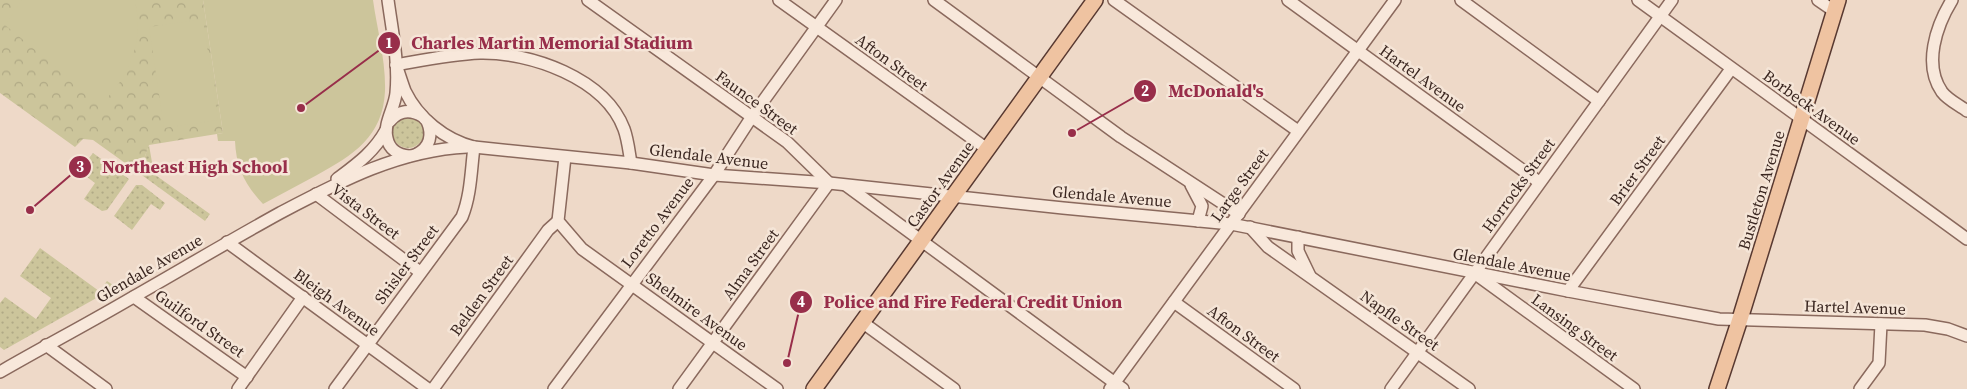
<svg xmlns="http://www.w3.org/2000/svg" width="1967" height="389" viewBox="0 0 1967 389" font-family="'Source Serif 4',serif">
	<defs>
		<pattern id="grass-dots" width="8" height="8" patternUnits="userSpaceOnUse" patternTransform="scale(1.25)"><rect width="8" height="8" fill="#ccc59b"/><path d="M2 2h.1M6 6h.1" fill="none" stroke="#b0a985" stroke-width="1.8" stroke-linecap="round"/></pattern>
		<pattern id="park-crowns" width="20" height="18" patternUnits="userSpaceOnUse" patternTransform="scale(1.25)"><rect width="20" height="18" fill="#ccc59b"/><path d="M2 6a3 3 0 1 1 6 0M12 15a3 3 0 1 1 6 0" fill="none" stroke="#b0a985"/></pattern>
	</defs>
	<rect width="100%" height="100%" fill="#eed9c8"/>
	<!-- grass -->
	<g fill="url(#grass-dots)">
		<circle cx="408" cy="132" r="16"/>
		<path d="M149,145l5,29 56,40 -5,7 -66,-48z"/>
		<path d="M93,153l36,26 -22,31 -5,1 -18,-12 11,-16 -12,-9 -1,-7z"/>
		<path d="M136,185h6l23,18 -5,7 -9,-6 -19,26 -18,-14z"/>
		<path d="M40,248l59,43 8,-10 9,6 -112,63 -4,-3v-44l5,-6 31,22 15,-21 -31,-22z"/>
	</g>
	<!-- park -->
	<path fill="url(#park-crowns)" d="M0,0h203l20,133 -74,12 -10,28 -46,-33 -10,-1 -8,8 -75,-54z"/>
	<!-- garden -->
	<g fill="#ccc59b">
		<path d="M22,0h113c9,40 -4,76 -34,104l-96,-79z"/>
		<path d="M203,0h170c4,29 13,61 12,91 -2,46 -32,64 -68,84 -18,10 -36,19 -54,29 -18,-19 -27,-37 -28,-63h-17l-1,-7 6,-1z"/>
		<path d="M203,19l15,101 -54,8 -15,-101z"/>
	</g>
	<g fill="none" stroke-linecap="round" stroke-linejoin="round">
		<!-- minor casing -->
		<g stroke="#8a695d" stroke-width="14">
			<g id="minor">
				<path d="M388,0c4,30 11,62 8,93 -1,14 -13,31 -9,45 2,11 11,17 22,18"/>
				<path d="M588,0l199,142 42,41 -150,206"/>
				<path d="M779,0l208,149"/>
				<path d="M934,0l187,137 118,77"/>
				<path d="M1114,0l184,131"/>
				<path d="M1288,0l251,182"/>
				<path d="M1461,0l138,101"/>
				<path d="M1638,0l329,239"/>
				<path d="M1818,0l16,11"/>
				<path d="M1952,0c-16,26 -29,65 -10,92 6,8 17,13 25,19"/>
				<path d="M396,65c3,8 6,18 9,26 13,27 40,49 69,56l157,16 83,12 115,8 234,25 168,16 337,67 151,28 206,6 23,4 19,7"/>
				<path d="M396,65c28,-5 56,-11 84,-12 50,-1 125,25 144,76 4,11 5,23 7,34"/>
				<path d="M390,121c9,-11 20,-12 32,-5"/>
				<path d="M417,154c13,-7 16,-19 10,-33"/>
				<path d="M565,157l-7,64 24,28 195,140"/>
				<path d="M337,179c20,-15 37,-27 49,-49"/>
				<path d="M1191,185l11,21 -4,15"/>
				<path d="M847,186l276,203"/>
				<path d="M316,194l104,78"/>
				<path d="M1250,227l18,20 201,142"/>
				<path d="M1298,237v14l12,25"/>
				<path d="M227,242l201,147"/>
				<path d="M1477,275l157,114"/>
				<path d="M1568,291l163,-222"/>
				<path d="M134,297l113,80"/>
				<path d="M1174,302l120,87"/>
				<path d="M862,322l92,67"/>
				<path d="M46,345l60,44"/>
				<path d="M0,372c45,-26 91,-50 135,-76 49,-28 96,-56 145,-83 59,-31 119,-63 187,-66"/>
				<path d="M238,389l65,-92"/>
				<path d="M335,389l127,-172c9,-22 9,-47 12,-70"/>
				<path d="M433,389l115,-159 10,-9"/>
				<path d="M554,389l160,-214 37,-57 85,-118"/>
				<path d="M1110,389l285,-389"/>
				<path d="M1391,389l281,-389"/>
				<path d="M1860,389l19,-26 2,-39"/>
			</g>
		</g>
		<!-- major casing -->
		<g stroke="#583931" stroke-width="18">
			<g id="major">
				<path d="M814,389l281,-389"/>
				<path d="M1717,389l23,-70 98,-319"/>
			</g>
		</g>
		<!-- minor -->
		<use href="#minor" stroke="#f8e8db" stroke-width="11"/>
		<!-- major -->
		<use href="#major" stroke="#efc3a1" stroke-width="15"/>
	</g>
	<g text-anchor="middle" stroke-width="5" stroke-linejoin="round" paint-order="stroke">
		<!-- street labels -->
		<g font-size="16" fill="#3a2620" stroke="#f5e5d7">
			<text transform="translate(892 62) rotate(36)" y="6">Afton Street</text>
			<text transform="translate(1423 78) rotate(36)" y="6">Hartel Avenue</text>
			<text transform="translate(757 102) rotate(36)" y="6">Faunce Street</text>
			<text transform="translate(1812 107) rotate(36)" y="6">Borbeck Avenue</text>
			<text transform="translate(709 156) rotate(7)" y="6">Glendale Avenue</text>
			<text transform="translate(1637 170) rotate(-54)" y="6">Brier Street</text>
			<text transform="translate(940 184) rotate(-54)" y="6">Castor Avenue</text>
			<text transform="translate(1239 185) rotate(-54)" y="6">Large Street</text>
			<text transform="translate(1518 185) rotate(-54)" y="6">Horrocks Street</text>
			<text transform="translate(1761 190) rotate(-73)" y="6">Bustleton Avenue</text>
			<text transform="translate(1112 196) rotate(5)" y="6">Glendale Avenue</text>
			<text transform="translate(366 211) rotate(37)" y="6">Vista Street</text>
			<text transform="translate(657 222) rotate(-53)" y="6">Loretto Avenue</text>
			<text transform="translate(406 264) rotate(-53)" y="6">Shisler Street</text>
			<text transform="translate(750 264) rotate(-54)" y="6">Alma Street</text>
			<text transform="translate(1512 264) rotate(11)" y="6">Glendale Avenue</text>
			<text transform="translate(149 268) rotate(-30)" y="6">Glendale Avenue</text>
			<text transform="translate(481 295) rotate(-54)" y="6">Belden Street</text>
			<text transform="translate(337 302) rotate(36)" y="6">Bleigh Avenue</text>
			<text transform="translate(1855 307) rotate(2)" y="6">Hartel Avenue</text>
			<text transform="translate(697 311) rotate(36)" y="6">Shelmire Avenue</text>
			<text transform="translate(1400 320) rotate(35)" y="6">Napfle Street</text>
			<text transform="translate(200 323) rotate(35)" y="6">Guilford Street</text>
			<text transform="translate(1575 327) rotate(36)" y="6">Lansing Street</text>
			<text transform="translate(1244 333) rotate(36)" y="6">Afton Street</text>
		</g>
	</g>
	<!-- callouts -->
	<path fill="none" stroke="#982e4a" stroke-width="2" d="M301 108L389 43M1072 133L1145 91M30 210L80 167M787 363L801 302"/>
	<g fill="#982e4a" stroke="#f5e5d7" stroke-width="2">
		<circle cx="301" cy="108" r="5"/>
		<circle cx="1072" cy="133" r="5"/>
		<circle cx="30" cy="210" r="5"/>
		<circle cx="787" cy="363" r="5"/>
		<circle cx="389" cy="43" r="12"/>
		<circle cx="1145" cy="91" r="12"/>
		<circle cx="80" cy="167" r="12"/>
		<circle cx="801" cy="302" r="12"/>
	</g>
	<g font-size="15" text-anchor="middle" font-weight="bold" fill="#fff">
		<text x="389" y="48">1</text>
		<text x="1145" y="96">2</text>
		<text x="80" y="172">3</text>
		<text x="801" y="307">4</text>
	</g>
	<g font-size="18" text-anchor="middle" font-weight="bold" fill="#982e4a" stroke="#f5e5d7" stroke-width="5" stroke-linejoin="round" paint-order="stroke">
		<text x="552" y="49">Charles Martin Memorial Stadium</text>
		<text x="1216" y="97">McDonald's</text>
		<text x="195" y="173">Northeast High School</text>
		<text x="973" y="308">Police and Fire Federal Credit Union</text>
	</g>
</svg>
